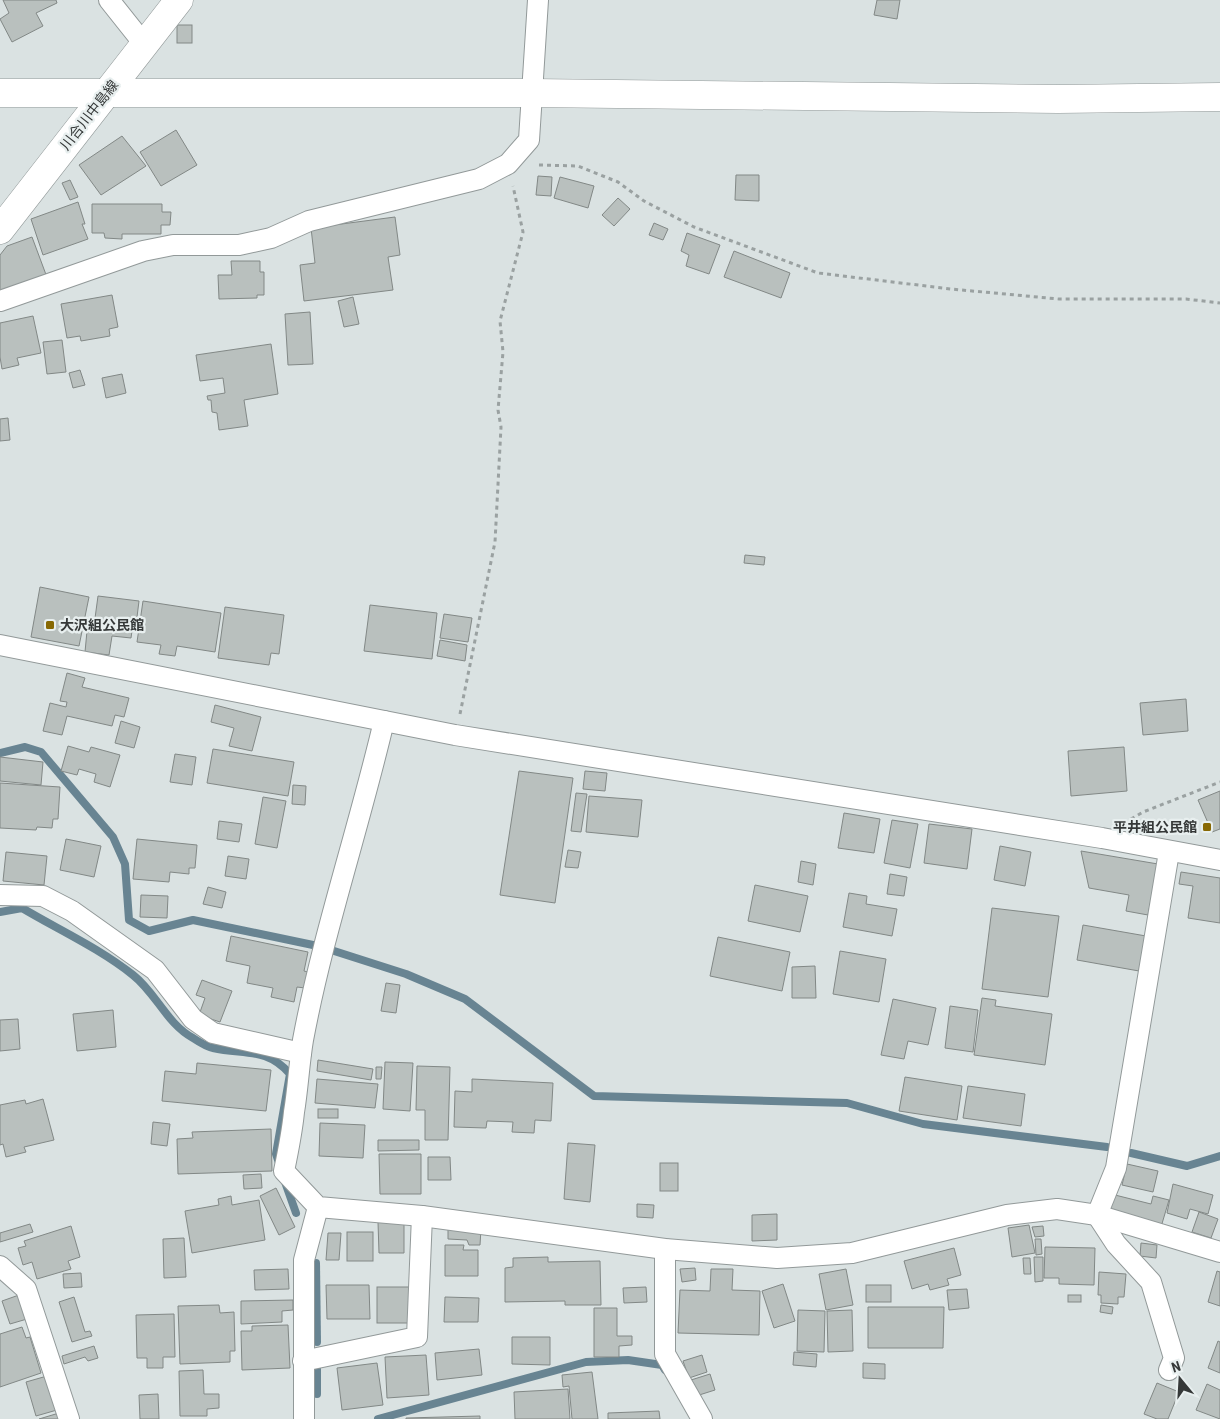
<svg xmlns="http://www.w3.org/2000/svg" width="1220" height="1419" viewBox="0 0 1220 1419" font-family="'Roboto Condensed','Noto Sans JP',sans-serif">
	<rect width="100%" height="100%" fill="#dae2e2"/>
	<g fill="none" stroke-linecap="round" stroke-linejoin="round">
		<!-- stream -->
		<g stroke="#688492" stroke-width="8">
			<path d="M0,753l25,-6 16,5 72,85 12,27 4,56 20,11 44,-11 120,25"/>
			<path d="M0,912l22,-4c37,22 77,40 111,67 23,18 34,49 60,63 6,4 14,9 20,10 31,7 54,-1 77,26l-14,80 4,12"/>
			<path d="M331,950l75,24 59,25 129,97 253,7 76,21 184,23"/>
			<path d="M1131,1153l56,13 33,-10"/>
			<path d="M285,1182l11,31"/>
			<path d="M316,1263l1,79"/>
			<path d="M317,1394v-27"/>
			<path d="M378,1419l208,-57 42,-2 34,5 3,5"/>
		</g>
	</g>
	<!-- building -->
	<g fill="#b9c0be" stroke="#828886">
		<path d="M3,0h53l1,3 -21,10 7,13 -31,16 -12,-23 9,-6z"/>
		<path d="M877,0h23l-3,19 -23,-4z"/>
		<rect x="177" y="25" width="15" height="18"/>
		<path d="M176,130l21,35 -36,21 -21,-34z"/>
		<path d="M122,136l24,30 -45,29 -22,-30z"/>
		<path d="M736,175h23v26l-24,-1z"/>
		<path d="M538,176l14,1 -1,19 -15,-1z"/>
		<path d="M560,177l34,9 -6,22 -34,-10z"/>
		<path d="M70,180l8,17 -8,3 -8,-17z"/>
		<path d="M618,198l12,11 -16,17 -12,-11z"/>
		<path d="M78,202l7,22h-3l6,15 -45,16 -12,-36z"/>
		<path d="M92,204h70v8h9l-1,13h-9v9h-39v5l-17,-1 -1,-5h-12z"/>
		<path d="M395,217l5,38 -12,2 5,33 -89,11 -4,-36 15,-2 -4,-35z"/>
		<path d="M654,223l14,6 -5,11 -14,-5z"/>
		<path d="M687,233l33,12 -11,29 -23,-8 3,-11 -8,-4z"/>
		<path d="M32,237l16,43 -48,14v-39l7,-9z"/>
		<path d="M734,251l56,22 -9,25 -57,-21z"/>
		<path d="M231,261h29v11h4v23h-7v3l-38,1 -1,-24h14z"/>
		<path d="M112,295l6,32 -9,2 1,7 -29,5 -1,-5 -13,2 -6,-34z"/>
		<path d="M353,297l6,27 -15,3 -6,-26z"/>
		<path d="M310,312l3,52 -25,1 -3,-51z"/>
		<path d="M33,316l8,37 -24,5 2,7 -17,4 -2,-12v-34z"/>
		<path d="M62,340l4,32 -19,2 -4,-32z"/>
		<path d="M271,344l7,50 -34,6 4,26 -29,4 -2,-17 -5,-1 -1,-12h-3l-1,-4 18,-3 -2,-15 -23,3 -4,-26z"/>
		<path d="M80,370l5,15 -12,3 -4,-15z"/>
		<path d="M122,374l4,19 -20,5 -4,-20z"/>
		<path d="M8,418l2,22 -10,1v-22z"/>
		<path d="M745,555l20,2 -1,8 -20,-2z"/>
		<path d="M40,587l49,10 -10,49 -48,-9z"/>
		<path d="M98,596l41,5 -3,24 -3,-1 -2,14 -19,-2 -3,19 -24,-3 2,-21 6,2z"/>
		<path d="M143,601l78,12 -6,39 -38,-6 -2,10 -16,-2 2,-9 -24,-3z"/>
		<path d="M370,605l67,8 -5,46 -68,-8z"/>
		<path d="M225,607l59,8 -5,39 -8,-1 -2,12 -51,-7z"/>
		<path d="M444,614l28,4 -4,24 -28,-4z"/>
		<path d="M440,640l27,5 -2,16 -28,-5z"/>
		<path d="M67,673l18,5 -3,9 47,11 -5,19 -9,-2 -3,11 -45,-10 -5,19 -19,-4 7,-28 16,4 1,-5 -7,-1z"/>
		<path d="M1186,699l2,32 -45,4 -3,-32z"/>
		<path d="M215,705l46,12 -9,34 -23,-5 5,-18 -23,-6z"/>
		<path d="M121,721l19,6 -6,21 -19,-5z"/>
		<path d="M68,746l21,6 2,-5 29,8 -10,32 -16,-5 2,-8 -17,-5 -2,6 -16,-4z"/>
		<path d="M1124,747l3,44 -56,5 -3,-45z"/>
		<path d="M213,749l81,13 -6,34 -81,-13z"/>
		<path d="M175,754l21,3 -4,28 -22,-3z"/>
		<path d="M0,757l43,5 -2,23 -41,-4z"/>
		<path d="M519,771l54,7 -18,125 -55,-8z"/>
		<path d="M585,771l22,2 -2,18 -22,-2z"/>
		<path d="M0,783l60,4 -2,32h-5l-1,9 -15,-1 -1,3 -36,-2z"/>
		<path d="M293,785l13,1 -1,19 -13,-1z"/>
		<path d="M1220,791v38l-8,3 -14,-32z"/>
		<path d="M576,793l11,1 -6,38 -10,-1z"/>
		<path d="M589,796l53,4 -4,37 -52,-5z"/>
		<path d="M263,797l23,4 -9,47 -22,-4z"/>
		<path d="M844,813l36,6 -6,34 -36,-5z"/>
		<path d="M892,820l26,4 -8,44 -26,-5z"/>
		<path d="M219,821l23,3 -3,18 -22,-3z"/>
		<path d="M929,824l43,5 -5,40 -43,-6z"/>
		<path d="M66,839l35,7 -7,31 -34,-7z"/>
		<path d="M137,839l60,6 -2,23h-6v6l-19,-2 -1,10 -36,-3z"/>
		<path d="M1000,846l31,6 -6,34 -31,-6z"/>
		<path d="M568,850l13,2 -3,16 -13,-1z"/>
		<path d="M1081,851l77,13 -10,51 -22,-4 3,-16 -40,-7z"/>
		<path d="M6,852l41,4 -3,29 -41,-4z"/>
		<path d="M228,856l21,3 -3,20 -21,-3z"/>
		<path d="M801,861l15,3 -3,21 -15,-3z"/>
		<path d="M1181,872l39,6v45l-32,-5 5,-32 -14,-2z"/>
		<path d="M890,874l17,3 -3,19 -17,-2z"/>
		<path d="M755,885l53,11 -8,36 -52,-11z"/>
		<path d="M208,887l18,5 -4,16 -19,-4z"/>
		<path d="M849,893l18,3 -1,8 31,5 -5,27 -49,-9z"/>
		<path d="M141,895l27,1 -1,22 -27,-1z"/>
		<path d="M992,908l67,8 -11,81 -66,-8z"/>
		<path d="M1083,925l63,11 -7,35 -62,-11z"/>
		<path d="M231,936l77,16 -4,19 4,1 -3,16 -8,-1 -3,15 -23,-5 2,-9 -26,-5 3,-17 -24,-5z"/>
		<path d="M718,937l72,15 -8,39 -72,-15z"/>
		<path d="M840,951l46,8 -7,43 -46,-8z"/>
		<path d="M815,966l1,32h-24v-31z"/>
		<path d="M202,980l30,11 -12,31 -21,-7 6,-17 -9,-3z"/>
		<path d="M386,983l14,2 -4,28 -15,-2z"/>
		<path d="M982,998l14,2 -1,6 57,8 -7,51 -71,-10z"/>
		<path d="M893,999l43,9 -8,37 -20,-4 -4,18 -23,-4z"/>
		<path d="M950,1006l28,4 -5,42 -28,-4z"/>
		<path d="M113,1010l3,37 -39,4 -4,-37z"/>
		<path d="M18,1019l2,30 -20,2v-31z"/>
		<path d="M318,1060l55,9 -2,11 -54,-9z"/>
		<path d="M385,1062l28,1 -3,48 -27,-2z"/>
		<path d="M197,1063l74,7 -5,41 -104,-10 3,-30 31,3z"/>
		<path d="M417,1066l33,1 -2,73h-23v-30h-9z"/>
		<path d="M376,1067h6l-1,12h-5z"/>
		<path d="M905,1077l57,9 -5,34 -58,-9z"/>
		<path d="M317,1079l61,5 -3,24 -60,-5z"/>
		<path d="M472,1079l81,4 -2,38 -16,-1 -1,13 -22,-1 1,-10 -26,-1 -1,7 -32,-1 1,-36 17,1z"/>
		<path d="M968,1086l57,8 -4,32 -58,-8z"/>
		<path d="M43,1099l11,41 -30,7 2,5 -20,5 -3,-13 -3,1v-40l25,-5 1,4z"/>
		<rect x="318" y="1109" width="20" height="9"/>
		<path d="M153,1122l17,2 -3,22 -16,-2z"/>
		<path d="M320,1123l45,2 -2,33 -44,-2z"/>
		<path d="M271,1129l1,42 -94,3 -1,-35 16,-1 -1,-6z"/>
		<path d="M378,1140h41v10l-41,1z"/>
		<path d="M568,1143l27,2 -5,57 -26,-3z"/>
		<path d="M379,1154h42v40h-41z"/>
		<path d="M428,1157h22l1,23h-23z"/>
		<rect x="660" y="1163" width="18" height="28"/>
		<path d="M1127,1164l31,7 -5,21 -31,-7z"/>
		<path d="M261,1174l1,14 -18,1 -1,-14z"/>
		<path d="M1173,1184l40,11 -5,19 -18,-5 -3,10 -20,-6z"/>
		<path d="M276,1188l19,39 -16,8 -19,-39z"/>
		<path d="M1111,1194l40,10 2,-8 16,4 -8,27 -55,-14z"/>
		<path d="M231,1196l1,9 27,-5 6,40 -73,13 -7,-42 34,-6 -1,-6z"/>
		<path d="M637,1204l17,1 -1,13 -16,-1z"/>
		<path d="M1199,1212l19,7 -7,19 -19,-6z"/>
		<path d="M777,1214v26l-25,1v-26z"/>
		<path d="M404,1221v32h-25l-1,-31z"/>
		<path d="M30,1224l3,8 -33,10v-9z"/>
		<path d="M1029,1225l6,28 -23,4 -4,-29z"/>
		<path d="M71,1226l9,31 -12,4 3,8 -34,10 -5,-17 -9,3 -5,-17 8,-2 -2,-5z"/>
		<path d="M1043,1226l1,10 -9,1 -3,-10z"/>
		<path d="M448,1228l33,1 -1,16h-11l-2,-5 -19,-1z"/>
		<rect x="347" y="1232" width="26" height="29"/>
		<path d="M328,1233h13l-2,27h-13z"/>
		<path d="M184,1238l2,39 -22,1 -1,-39z"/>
		<path d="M1035,1239h6l1,15 -6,1z"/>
		<path d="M1141,1243l16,2 -1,13 -16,-2z"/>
		<path d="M445,1245h19l-1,5h15v26h-33z"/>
		<path d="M1045,1247l50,1 -1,37 -35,-1v-6h-15z"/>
		<path d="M954,1248l7,27 -14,4 2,6 -19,5 -2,-6 -16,5 -8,-28z"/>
		<path d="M548,1257v5l52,-1 1,44h-36v-4l-60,1v-34l8,-1v-9z"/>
		<path d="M1034,1257h9v24l-8,1z"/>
		<path d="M1023,1258h7l1,16h-7z"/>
		<path d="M695,1268l1,12 -14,2 -2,-13z"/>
		<path d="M288,1269l1,20 -34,1 -1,-20z"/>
		<path d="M711,1269h22l-1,21 28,1 -1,44 -81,-2 2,-43 30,1z"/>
		<path d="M846,1269l7,36 -27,5 -7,-36z"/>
		<path d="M1217,1271l3,1v34l-12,-4z"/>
		<path d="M1099,1272l27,2 -2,23h-6v7l-17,-1v-8h-3z"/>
		<path d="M81,1273l1,14 -18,1 -1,-14z"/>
		<path d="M783,1284l12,37 -21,7 -12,-37z"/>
		<path d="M326,1285h43l1,34h-43z"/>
		<rect x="866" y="1285" width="25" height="17"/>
		<rect x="377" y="1287" width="35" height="36"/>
		<path d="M646,1287l1,15 -23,1 -1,-15z"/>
		<path d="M967,1289l2,19 -20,2 -2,-20z"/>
		<path d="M19,1295l8,24 -17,5 -8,-23z"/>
		<rect x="1068" y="1295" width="13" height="7"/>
		<path d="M74,1297l11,35 5,-1 2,5 -20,6 -13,-40z"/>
		<path d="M445,1297l34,1 -1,24h-34z"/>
		<path d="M293,1300v10l-11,1v11l-41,2v-23z"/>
		<path d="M219,1305l1,8 14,-1 1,39h-5v11l-50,2 -2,-58z"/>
		<path d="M1101,1305l12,2 -1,7 -12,-2z"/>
		<path d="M868,1307h76l-1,41h-75z"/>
		<path d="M594,1308h23v28h15v9l-13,1v11h-25z"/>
		<path d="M798,1310l27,1 -1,41 -27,-1z"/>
		<path d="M852,1310l1,41 -25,1 -1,-41z"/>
		<path d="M174,1314l1,43h-12v11h-16v-10h-10l-1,-43z"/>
		<path d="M288,1325l2,43 -48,2 -1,-39h11v-5z"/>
		<path d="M22,1327l4,11 4,-1 11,36 -41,14v-53z"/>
		<path d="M512,1337h38v28l-38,-1z"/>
		<path d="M1218,1341l2,1v31l-12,-5z"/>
		<path d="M94,1346l4,12 -10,3 -3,-4 -21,7 -2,-8z"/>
		<path d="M479,1349l3,26 -45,5 -2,-27z"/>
		<path d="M794,1352l23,2 -1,13 -23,-2z"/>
		<path d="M426,1355l3,40 -42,3 -2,-41z"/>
		<path d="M702,1355l5,17 -18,6 -6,-17z"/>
		<path d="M377,1363l6,42 -41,5 -5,-42z"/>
		<path d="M863,1363l22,1v15l-22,-1z"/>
		<path d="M203,1370l1,24h15v14l-12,1v7h-27l-1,-45z"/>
		<path d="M592,1372l6,47h-26l-3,-33 -6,1 -1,-12z"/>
		<path d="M710,1374l5,16 -19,6 -5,-16z"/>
		<path d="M47,1376l10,34 -21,6 -10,-34z"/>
		<path d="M1157,1383l22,9 -11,27h-11l-13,-5z"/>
		<path d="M1207,1384l13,6v29l-24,-9z"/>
		<path d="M568,1389l2,30h-55l-1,-27z"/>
		<path d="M158,1394l1,25h-19l-1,-24z"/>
		<path d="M659,1411l1,8h-52v-6z"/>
		<path d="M59,1413l2,6h-22z"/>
		<path d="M480,1416v3h-74v-1z"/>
	</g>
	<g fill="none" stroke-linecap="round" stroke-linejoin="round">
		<!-- street casing -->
		<g stroke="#929999" stroke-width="22">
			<g id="street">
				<path d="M109,0l35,44"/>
				<path d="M0,301l143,-50 30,-6h66l32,-7 38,-17 170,-42 29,-15 21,-24 9,-140"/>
				<path d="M0,645l455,90 647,103 118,22"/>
				<path d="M384,721c-25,107 -61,212 -81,319 -4,24 -5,48 -9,72 -2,20 -6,40 -10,59l34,36 104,9 243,33 112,9 75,-5 155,-38 50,-6 40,6 123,37"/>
				<path d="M0,895l43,1 29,15 83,59 38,49 20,14 88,20"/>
				<path d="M1097,1215l19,-47 53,-316"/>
				<path d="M1097,1215l19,29 35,38 23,76 -5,12"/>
				<path d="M665,1249v105l37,65"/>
				<path d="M0,1266l26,23 43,130"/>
				<path d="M303,1361l114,-24 5,-121"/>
				<path d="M304,1419v-159l14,-53"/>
			</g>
		</g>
		<!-- secondary casing -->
		<g stroke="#929999" stroke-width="29">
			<g id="secondary">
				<path d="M0,93h532l526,6 162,-2"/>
				<path d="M0,230l179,-230"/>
			</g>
		</g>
		<!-- path -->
		<g stroke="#9aa1a1" stroke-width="3" stroke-dasharray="4 4" stroke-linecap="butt">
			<path d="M539,165l39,1 40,16 26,19 50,26 124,46 133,16 108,10h127l34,4"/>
			<path d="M460,714l35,-172 6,-115 -3,-17 5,-58 -3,-31 23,-89 -10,-46"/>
			<path d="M1131,819l12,-7 77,-30"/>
		</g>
		<!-- street -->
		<use href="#street" stroke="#fff" stroke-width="20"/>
		<!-- secondary -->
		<use href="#secondary" stroke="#fff" stroke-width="28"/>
	</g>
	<!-- markers -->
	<g fill="#876803" stroke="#e8efef" stroke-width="2">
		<rect x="45" y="620" width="10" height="10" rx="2.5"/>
		<rect x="1202" y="822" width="10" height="10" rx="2.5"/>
	</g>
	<g text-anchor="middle" stroke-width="4.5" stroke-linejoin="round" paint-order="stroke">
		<!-- street labels -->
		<g font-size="14" fill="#353838" stroke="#e8efef">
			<text transform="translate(89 115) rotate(-52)" y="5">川合川中島線</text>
		</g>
		<!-- poi labels -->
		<g font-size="14" font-weight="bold" fill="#353838" stroke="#e8efef" text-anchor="start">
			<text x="60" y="630">大沢組公民館</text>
			<text x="1197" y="832" text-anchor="end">平井組公民館</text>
		</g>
	</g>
	<!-- north arrow -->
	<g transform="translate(1180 1379) rotate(342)" stroke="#e8efef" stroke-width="4" paint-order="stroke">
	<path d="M0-4L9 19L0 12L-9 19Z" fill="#353838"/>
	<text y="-8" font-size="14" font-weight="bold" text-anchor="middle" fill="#353838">N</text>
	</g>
</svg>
